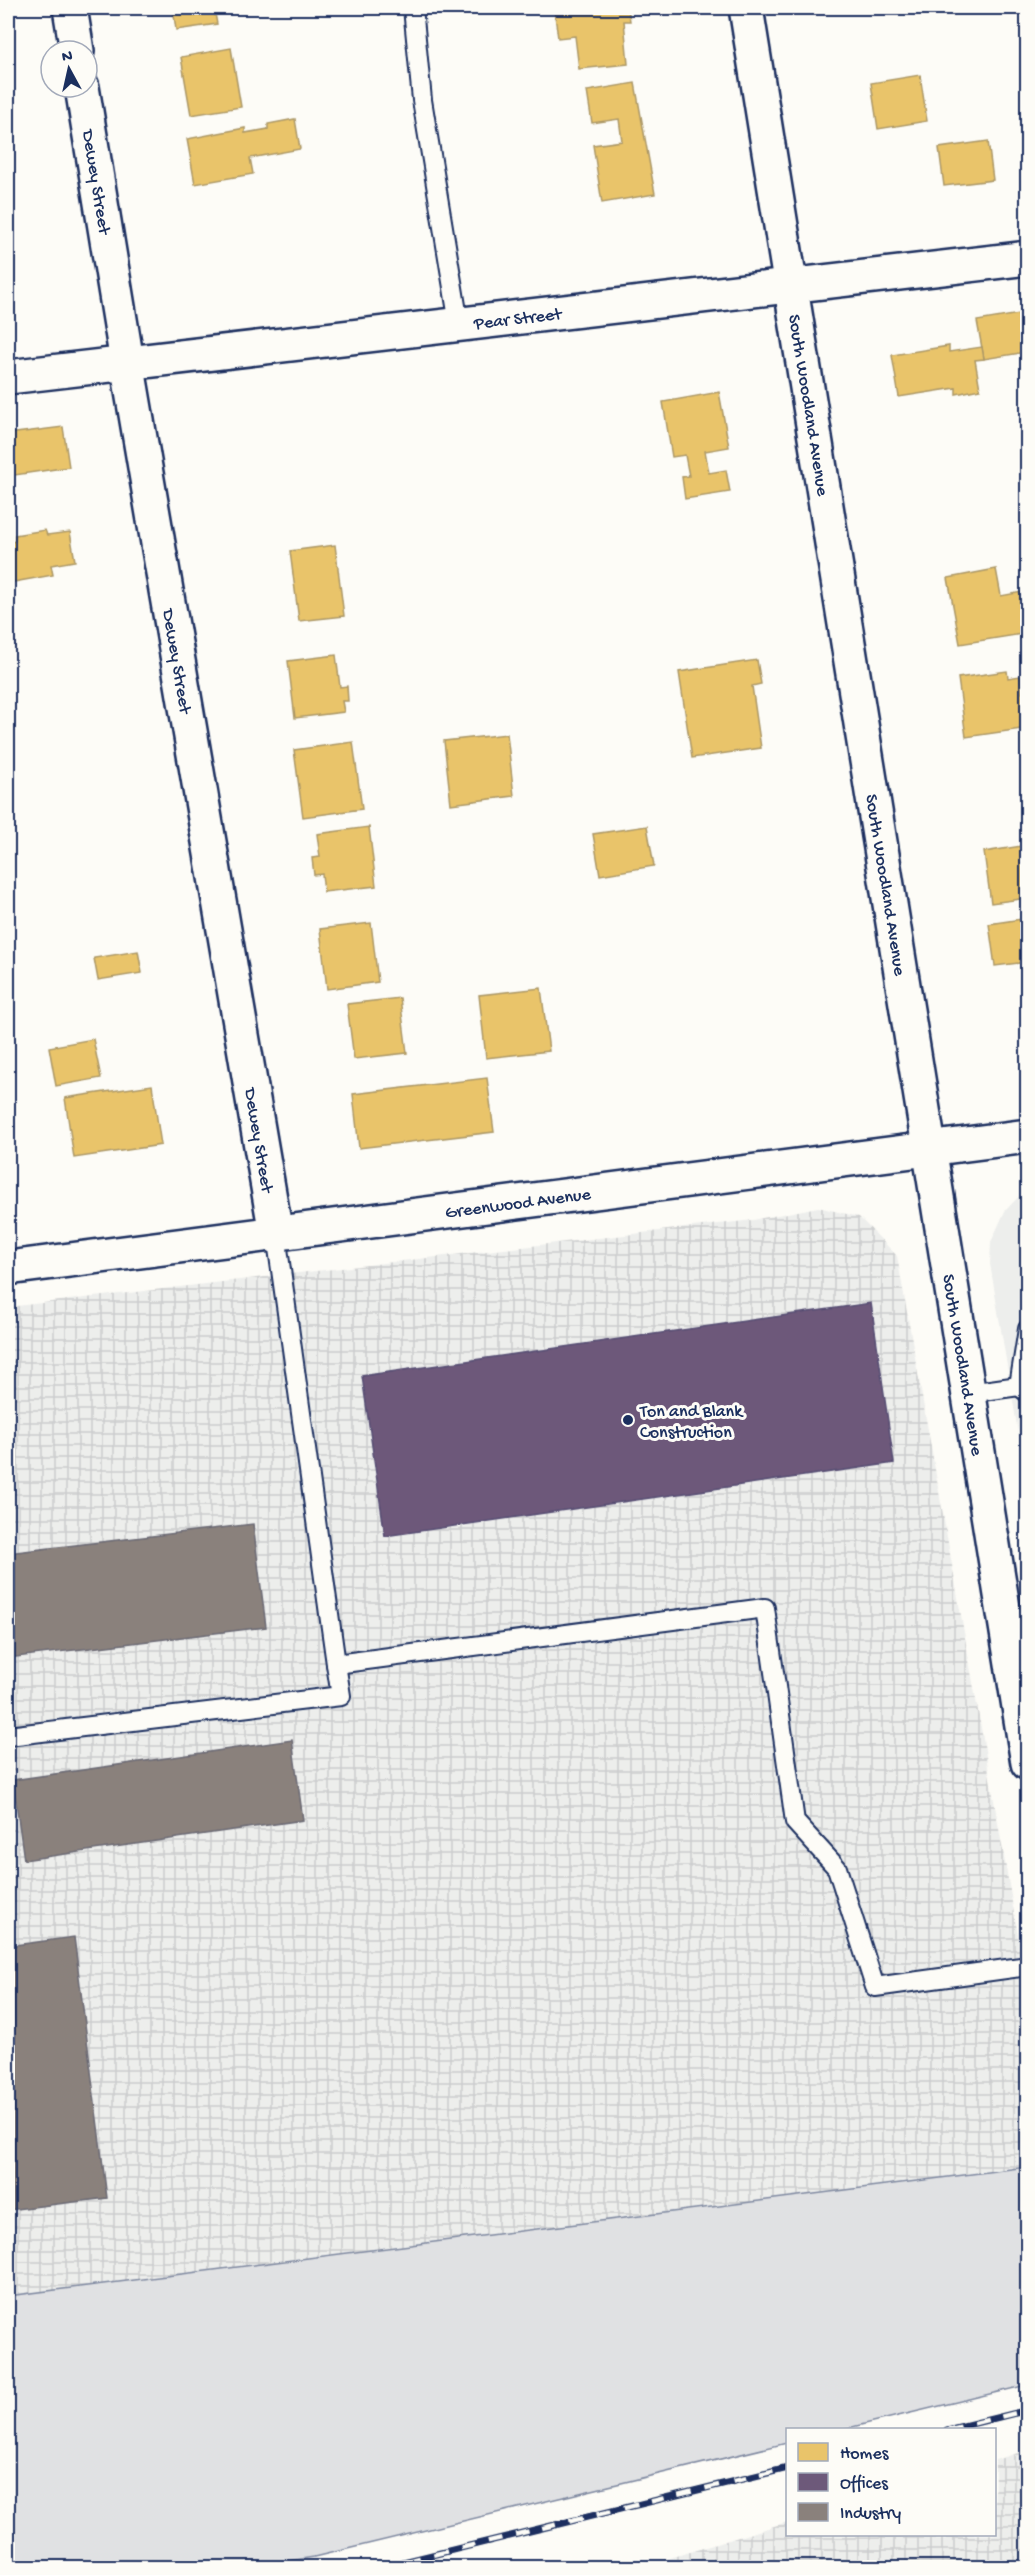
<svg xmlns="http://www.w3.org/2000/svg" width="1035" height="2575" viewBox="0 0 1035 2575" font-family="'Gochi Hand',sans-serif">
	<defs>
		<pattern id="industrial-grid" width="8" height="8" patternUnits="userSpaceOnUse" patternTransform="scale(1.5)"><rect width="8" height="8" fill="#edeeec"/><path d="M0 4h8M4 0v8" fill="none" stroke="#cbcccd"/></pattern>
	</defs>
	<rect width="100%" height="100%" fill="#fdfcf7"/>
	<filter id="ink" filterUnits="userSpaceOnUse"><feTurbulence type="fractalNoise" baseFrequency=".0167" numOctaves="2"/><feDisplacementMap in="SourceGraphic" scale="12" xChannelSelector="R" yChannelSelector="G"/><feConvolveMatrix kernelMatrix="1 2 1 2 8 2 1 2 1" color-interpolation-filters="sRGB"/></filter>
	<g filter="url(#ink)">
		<!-- built -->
		<path fill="#edeeec" d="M1027,1188v298l-37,-222 1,-22 14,-31z"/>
		<!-- industrial -->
		<g fill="url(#industrial-grid)">
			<path d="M818,1207l41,10 38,39 130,730v181l-1019,129v-989l745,-87z"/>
			<path d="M1027,2450v117h-399l36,-7 123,-38 1,12h206l1,-74z"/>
		</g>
		<!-- green -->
		<path fill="#e0e1e3" stroke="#7e88a0" stroke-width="1.5" d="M1027,2167v218l-183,44 -56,1 -1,13 -473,114 -68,11 -238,-1v-271z"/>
		<!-- homes -->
		<g fill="#e9c46a" stroke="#ab9766" stroke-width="1.5">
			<path d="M173,8h41l3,16 -41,6z"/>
			<path d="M554,8h74l2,13h-6l4,43 -49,5 -4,-33 -17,2z"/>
			<path d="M231,48l10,59 -50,8 -10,-58z"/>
			<path d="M920,75l7,46 -49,8 -7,-46z"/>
			<path d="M635,83l20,111 -53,9 -9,-58 29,-4 -3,-22 -27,4 -5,-32z"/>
			<path d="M295,119l5,30 -50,9 3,16 -58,10 -8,-45 58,-11v5l23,-4v-5z"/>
			<path d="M988,141l5,39 -49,6 -5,-38z"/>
			<path d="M8,246l3,22h-3z"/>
			<path d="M1019,314l7,38 -42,7 -7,-38z"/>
			<path d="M949,346v6l33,-5 2,12 -9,1 5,29 -24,5v-6l-57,9 -7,-42z"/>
			<path d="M719,392l10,55 -24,4 4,22 17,-3 4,22 -45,7 -3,-22 7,-1 -4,-21 -13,2 -9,-55z"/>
			<path d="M63,427l6,40 -61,9v-42z"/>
			<path d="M45,530l2,5 23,-3 5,29 -24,4 2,10 -45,8v-40l7,-2v-6z"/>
			<path d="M335,545l9,71 -45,5 -9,-70z"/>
			<path d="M996,569l5,27 27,-5v42l-68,11 -12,-66z"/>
			<path d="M336,655l4,32 7,-1 1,15h-6l2,11 -49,6 -7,-57z"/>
			<path d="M757,660l4,24 -9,2 9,62 -69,10 -13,-86z"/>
			<path d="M1007,671l1,7 12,-2 2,17 6,-1v36l-62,9 -8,-59z"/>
			<path d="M507,734l7,62 -63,8 -7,-63z"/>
			<path d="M353,742l9,67 -59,8 -9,-67z"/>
			<path d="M647,826l7,40 -54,9 -7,-41z"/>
			<path d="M369,827l7,59 -52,6 -2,-18 -8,1 -2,-17 8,-1 -3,-23z"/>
			<path d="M1028,845v53l-37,5 -7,-51z"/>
			<path d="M1028,918v44l-33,4 -6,-42z"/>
			<path d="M371,923l7,59 -51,7 -7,-60z"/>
			<path d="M138,951l4,22 -44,7 -4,-22z"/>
			<path d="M541,988l8,63 -63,7 -7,-63z"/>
			<path d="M400,998l7,55 -53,6 -7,-55z"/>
			<path d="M93,1039l8,39 -45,8 -7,-39z"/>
			<path d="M487,1078l7,54 -135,16 -6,-54z"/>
			<path d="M152,1085l9,60 -87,13 -9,-60z"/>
		</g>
		<!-- offices -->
		<path fill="#6d597a" stroke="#544c72" stroke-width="1.5" d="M871,1303l23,160 -509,73 -23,-160z"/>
		<!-- industry -->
		<g fill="#8a817c" stroke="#696873" stroke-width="1.5">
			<path d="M253,1524l13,103 -258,31v-105z"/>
			<path d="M292,1740l11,80 -279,40 -11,-80z"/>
			<path d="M74,1937l33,261 -99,12v-264z"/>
		</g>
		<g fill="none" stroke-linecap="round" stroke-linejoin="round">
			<!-- service casing -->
			<g stroke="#1b2f5e" stroke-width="22">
				<g id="service">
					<path d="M413,8l9,92 37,224"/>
					<path d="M276,1234l60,430 429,-56 30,214 42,46 38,119 153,-21"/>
					<path d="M1028,1329l-9,57 9,7"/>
					<path d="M969,1393l50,-7 9,-6"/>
					<path d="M8,1736l333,-40 -5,-32"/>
				</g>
			</g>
			<!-- minor casing -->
			<g stroke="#1b2f5e" stroke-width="38">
				<g id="minor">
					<path d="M70,8l7,43"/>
					<path id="s1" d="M82,87l45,275 149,872"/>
					<path id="s2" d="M8,377l1020,-119"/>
				</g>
			</g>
			<!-- tertiary casing -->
			<g stroke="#1b2f5e" stroke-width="38">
				<g id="tertiary">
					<path id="s3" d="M746,8l282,1755"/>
					<path id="s4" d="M8,1268l1020,-132"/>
				</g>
			</g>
			<!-- service -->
			<use href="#service" stroke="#fdfcf7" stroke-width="18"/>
			<!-- minor -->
			<use href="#minor" stroke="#fdfcf7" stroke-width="33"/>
			<!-- tertiary -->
			<use href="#tertiary" stroke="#fdfcf7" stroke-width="33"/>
			<!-- rail casing -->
			<g stroke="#1b2f5e" stroke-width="7">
				<g id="rail">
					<path d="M947,2430l81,-20"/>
					<path d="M379,2568l409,-100"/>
				</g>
			</g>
			<!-- rail -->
			<use href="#rail" stroke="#fdfcf7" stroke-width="4.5" stroke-dasharray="14" stroke-linecap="butt"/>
		</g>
	</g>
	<!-- markers -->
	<circle fill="#1b2f5e" stroke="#fdfcf7" stroke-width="2" cx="628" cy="1420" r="6"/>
	<g text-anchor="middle" stroke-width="6" stroke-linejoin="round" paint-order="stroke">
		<!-- street labels -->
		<g font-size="18" fill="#1b2f5e" stroke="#fdfcf7">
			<text dy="6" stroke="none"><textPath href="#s1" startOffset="96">Dewey Street</textPath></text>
			<text dy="6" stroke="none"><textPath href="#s2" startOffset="513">Pear Street</textPath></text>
			<text dy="6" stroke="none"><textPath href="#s3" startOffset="402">South Woodland Avenue</textPath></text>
			<text dy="6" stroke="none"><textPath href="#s1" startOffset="582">Dewey Street</textPath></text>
			<text dy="6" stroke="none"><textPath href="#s3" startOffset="888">South Woodland Avenue</textPath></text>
			<text dy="6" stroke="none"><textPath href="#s1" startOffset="1068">Dewey Street</textPath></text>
			<text dy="6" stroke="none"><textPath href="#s4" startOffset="514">Greenwood Avenue</textPath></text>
			<text dy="6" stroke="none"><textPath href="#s3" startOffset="1374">South Woodland Avenue</textPath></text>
		</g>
		<!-- poi labels -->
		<g font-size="18" fill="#1b2f5e" stroke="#fdfcf7" text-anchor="start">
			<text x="640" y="1416">Ton and Blank<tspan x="640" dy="21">Construction</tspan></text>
		</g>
	</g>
	<!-- margin -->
	<rect width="1035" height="2575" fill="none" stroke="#fdfcf7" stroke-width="30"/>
	<rect x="15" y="15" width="1005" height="2545" fill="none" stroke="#1b2f5e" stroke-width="2" filter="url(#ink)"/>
	<!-- legend -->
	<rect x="786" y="2428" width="210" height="108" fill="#fdfcf7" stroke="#a3aaba" stroke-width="1.5"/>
	<rect x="798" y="2443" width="30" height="18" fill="#e9c46a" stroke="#a3aaba" stroke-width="1.5"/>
	<text x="840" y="2458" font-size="18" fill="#1b2f5e">Homes</text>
	<rect x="798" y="2473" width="30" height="18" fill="#6d597a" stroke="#a3aaba" stroke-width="1.5"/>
	<text x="840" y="2488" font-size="18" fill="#1b2f5e">Offices</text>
	<rect x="798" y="2503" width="30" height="18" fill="#8a817c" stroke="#a3aaba" stroke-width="1.5"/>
	<text x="840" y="2518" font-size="18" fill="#1b2f5e">Industry</text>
	<!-- north arrow -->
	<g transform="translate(69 69) rotate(352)"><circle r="28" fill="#fdfcf7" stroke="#a3aaba" stroke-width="1.5"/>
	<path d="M0-4.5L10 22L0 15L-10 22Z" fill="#1b2f5e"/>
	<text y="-9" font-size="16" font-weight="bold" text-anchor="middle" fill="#1b2f5e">N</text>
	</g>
</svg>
